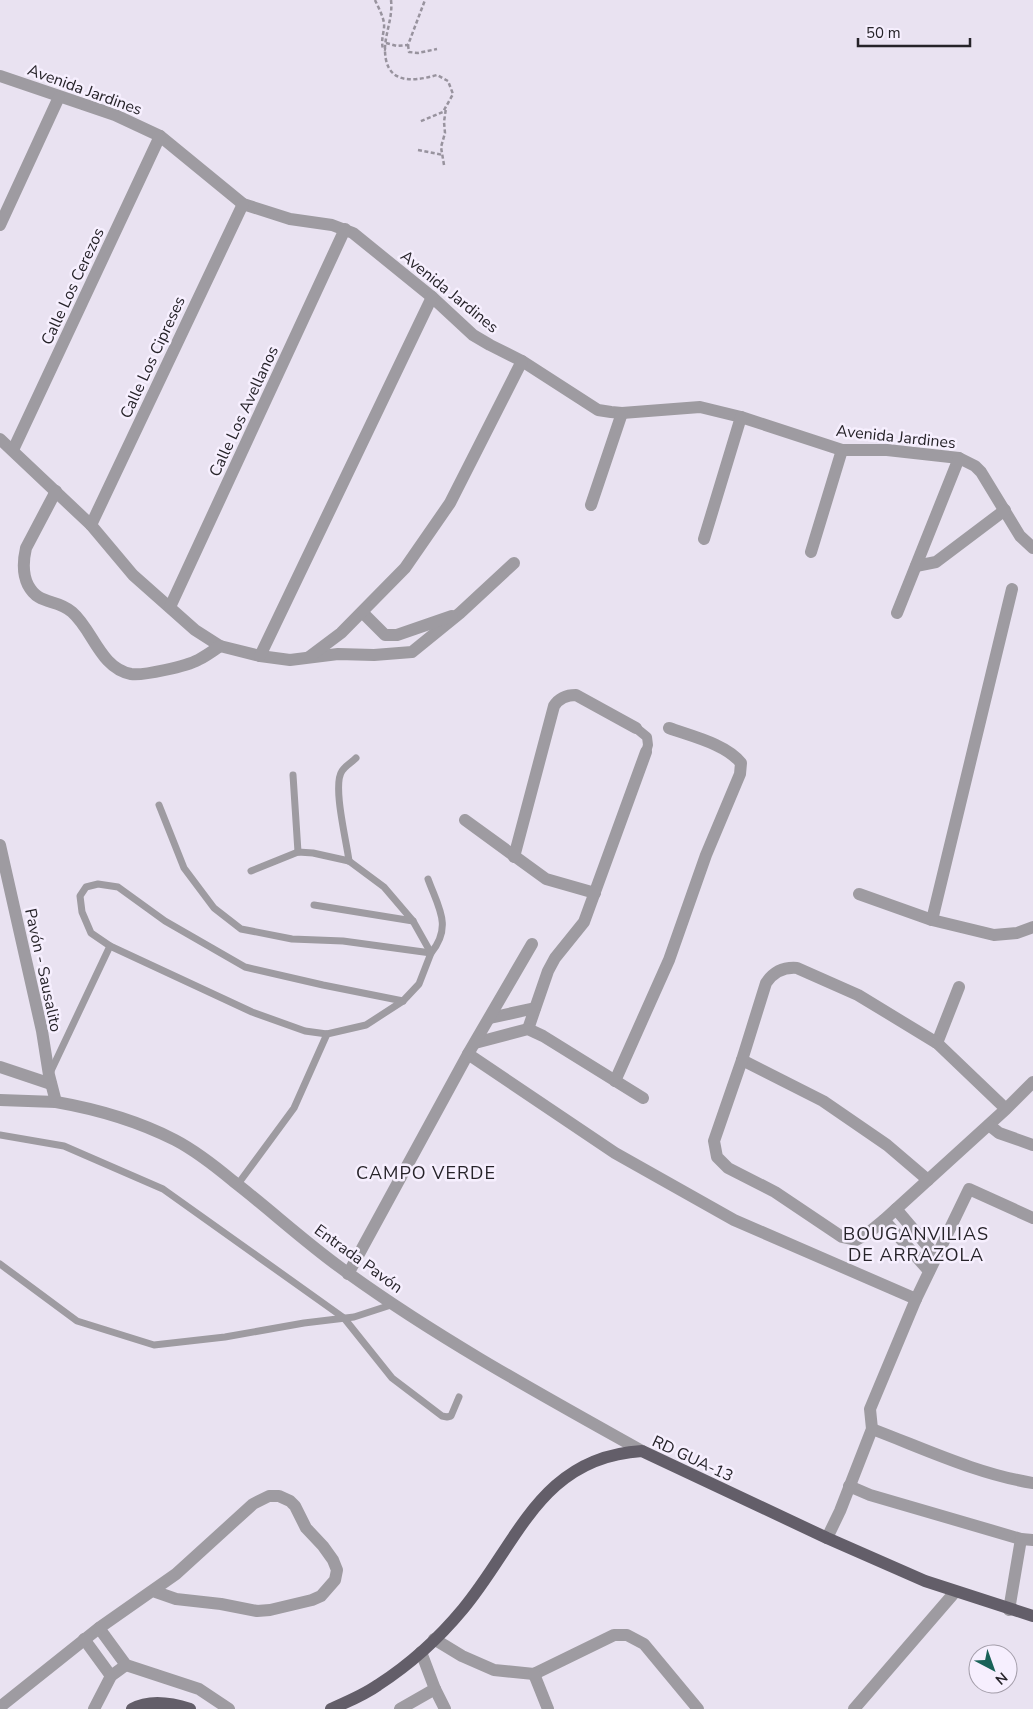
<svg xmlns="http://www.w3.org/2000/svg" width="1033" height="1709" viewBox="0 0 1033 1709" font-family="'Nunito Sans',sans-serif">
	<rect width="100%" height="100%" fill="#e9e2f1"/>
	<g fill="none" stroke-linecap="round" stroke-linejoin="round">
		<!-- path -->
		<g stroke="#98939e" stroke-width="2.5" stroke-dasharray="4 2.5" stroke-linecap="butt">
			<path d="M375,0c4,9 10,19 9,28 -1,8 -3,13 -1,21l3,1"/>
			<path d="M391,0c2,16 -5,31 -6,47 -1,36 24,36 52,28l11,6 5,13 -10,18 -24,10"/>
			<path d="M386,43l11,3 11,-1 17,-45"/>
			<path d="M408,45l1,7 9,1 19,-4"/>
			<path d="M418,150l25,5"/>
			<path d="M444,165l-3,-18 4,-14 -1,-11 2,-14"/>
		</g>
		<!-- service -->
		<g stroke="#9e9ba1" stroke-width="7">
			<path d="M293,775l5,77"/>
			<path d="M159,805l25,63 30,40 27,21 51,10 51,2 88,12c22,-27 7,-46 -3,-74"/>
			<path d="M349,861c-2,-18 -17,-76 -7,-90 3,-5 10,-9 14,-13"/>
			<path d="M314,905l99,16"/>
			<path d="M110,946l-19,-13 -9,-21 -2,-16 6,-9 12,-3 20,3 47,34 80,46 78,18 80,16"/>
			<path d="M50,1073l60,-127 142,66 53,19 22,3 39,-9 37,-24 16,-17 12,-31 -18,-32 -29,-34 -35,-26 -36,-8 -15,-1 -47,19"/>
			<path d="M0,1135l64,11 99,43 181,129 48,60 50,38 5,1 4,-1 8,-19"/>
			<path d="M238,1184l56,-76 33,-74"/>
			<path d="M0,1264l77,57 77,24 71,-8 79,-14 50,-6 40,-13"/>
		</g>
		<!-- pedestrian -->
		<path stroke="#9e9ba1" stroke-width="10" d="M636,728l11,9 1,8 -2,7"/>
		<!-- minor -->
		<g stroke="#9e9ba1" stroke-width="12">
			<path d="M0,76l115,39 45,21 83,68 47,15 42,6 21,8 79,64 41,38 17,10 32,16 76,49 13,2 11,1 78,-6 41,10 101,33h45l72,8 16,8 6,6 39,64 13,12"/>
			<path d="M0,225l59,-128"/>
			<path d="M0,439l91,86 42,50 62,55 25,16 40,10 30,4 48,-6 36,1 38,-3 48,-39 54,-50"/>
			<path d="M13,450l147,-314"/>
			<path d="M56,491l-30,57c-3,13 -4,25 2,37 11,21 28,13 44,27 21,18 28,56 59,62 12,2 56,-8 67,-14 8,-4 15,-9 22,-14"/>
			<path d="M591,505l31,-92"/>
			<path d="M91,525l152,-321"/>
			<path d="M704,539l37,-122"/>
			<path d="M811,552l31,-102"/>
			<path d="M916,566l20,-4 69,-52"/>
			<path d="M170,607l175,-378"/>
			<path d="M363,613l22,22h12l55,-19"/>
			<path d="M897,613l62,-155"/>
			<path d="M260,656l172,-359"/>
			<path d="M309,657l32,-24 64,-65 45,-65 72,-142"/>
			<path d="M465,820l81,59 49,14"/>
			<path d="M514,857l40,-151c5,-8 12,-11 22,-11l60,33"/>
			<path d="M859,894l73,26 62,15 23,-2 16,-6"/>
			<path d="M932,920l80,-331"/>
			<path d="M490,1018l45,-10"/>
			<path d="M528,1029l20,-58 7,-13 29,-36 62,-170"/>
			<path d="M475,1043l53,-14 15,7 100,62"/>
			<path d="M937,1043l22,-56"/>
			<path d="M468,1054l147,99 119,67 182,79"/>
			<path d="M742,1060l81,41 64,44 41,35"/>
			<path d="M0,1067l51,17"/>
			<path d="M615,1081l54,-121 37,-105 34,-81 1,-11c-15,-19 -50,-27 -72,-35"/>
			<path d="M0,1100l56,2"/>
			<path d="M1006,1109l-69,-66 -79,-48 -61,-27c-13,-1 -23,3 -31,15l-24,77 -28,81 3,16 11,11 47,24 67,45 14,3 11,-6 17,-14 122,-111 27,-27"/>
			<path d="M989,1125l10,8 34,12"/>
			<path d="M896,1209l40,47"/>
			<path d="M884,1220l45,51"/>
			<path d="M348,1274l120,-220 64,-110"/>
			<path d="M872,1429c53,20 105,45 161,54"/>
			<path d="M849,1486l21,9 151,44 12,1"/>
			<path d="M827,1538l13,-27 32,-82 -2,-20 46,-110 53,-110 64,29"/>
			<path d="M1009,1610l12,-71"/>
			<path d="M99,1628l27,37 73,24 30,20"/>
			<path d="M84,1639l27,37"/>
			<path d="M434,1639l28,17 32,14 40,4 80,-39h13l17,9 54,65"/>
			<path d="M421,1652l14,37 10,20"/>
			<path d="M534,1674l14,35"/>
			<path d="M0,1707l99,-79 77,-54 77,-70 16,-8h10l11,5 5,5 11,22 17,18 10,14 4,10 -2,10 -14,16 -9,4 -42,10 -13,1 -36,-7 -45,-5 -23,-8"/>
			<path d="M94,1709l17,-33 15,-11"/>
			<path d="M400,1709l35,-20"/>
			<path d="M854,1709l101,-117"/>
		</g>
		<!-- tertiary -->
		<path stroke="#9e9ba1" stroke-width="12" d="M0,845l42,186 7,44 7,27c40,7 82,19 119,38 21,11 40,26 58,41 39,30 75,64 115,92 93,67 194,122 294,178"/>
		<!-- primary -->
		<g stroke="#635e69" stroke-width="12">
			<path d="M132,1709c18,-10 40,-6 58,0"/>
			<path d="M331,1709c16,-7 33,-14 47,-24 31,-20 61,-47 85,-76 55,-66 77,-152 179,-158l185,87 98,43 108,35"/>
		</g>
	</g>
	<g text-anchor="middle" stroke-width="5" stroke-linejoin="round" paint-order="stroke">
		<!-- street labels -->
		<g font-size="16" fill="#262329" stroke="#f6effe">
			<text transform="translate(85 89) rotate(20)" y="6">Avenida Jardines</text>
			<text transform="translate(72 286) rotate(-65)" y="6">Calle Los Cerezos</text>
			<text transform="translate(450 291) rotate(39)" y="6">Avenida Jardines</text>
			<text transform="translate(152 357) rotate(-65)" y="6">Calle Los Cipreses</text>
			<text transform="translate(243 411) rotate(-65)" y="6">Calle Los Avellanos</text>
			<text transform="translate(896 436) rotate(6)" y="6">Avenida Jardines</text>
			<text transform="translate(44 970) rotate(78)" y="6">Pavón - Sausalito</text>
			<text transform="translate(359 1258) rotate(36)" y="6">Entrada Pavón</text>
			<text transform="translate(693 1458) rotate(25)" y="6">RD GUA-13</text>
		</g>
		<!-- neighbourhood labels -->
		<g font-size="18" letter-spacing="1" fill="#262329" stroke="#f6effe">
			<text x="426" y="1179">CAMPO VERDE</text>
			<text x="916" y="1240">BOUGANVILIAS<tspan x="916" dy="21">DE ARRAZOLA</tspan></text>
		</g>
	</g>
	<!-- north arrow -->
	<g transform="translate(993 1669) rotate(139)"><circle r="24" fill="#f6effe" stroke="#a39da9"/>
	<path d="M0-4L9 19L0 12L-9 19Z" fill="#196258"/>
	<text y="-8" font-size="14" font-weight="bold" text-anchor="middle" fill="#262329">N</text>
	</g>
	<!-- scale -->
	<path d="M858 38v8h112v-8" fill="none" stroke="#262329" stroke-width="2.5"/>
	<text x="866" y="38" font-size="15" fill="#262329" stroke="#f6effe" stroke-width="4" paint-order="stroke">50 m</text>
</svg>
